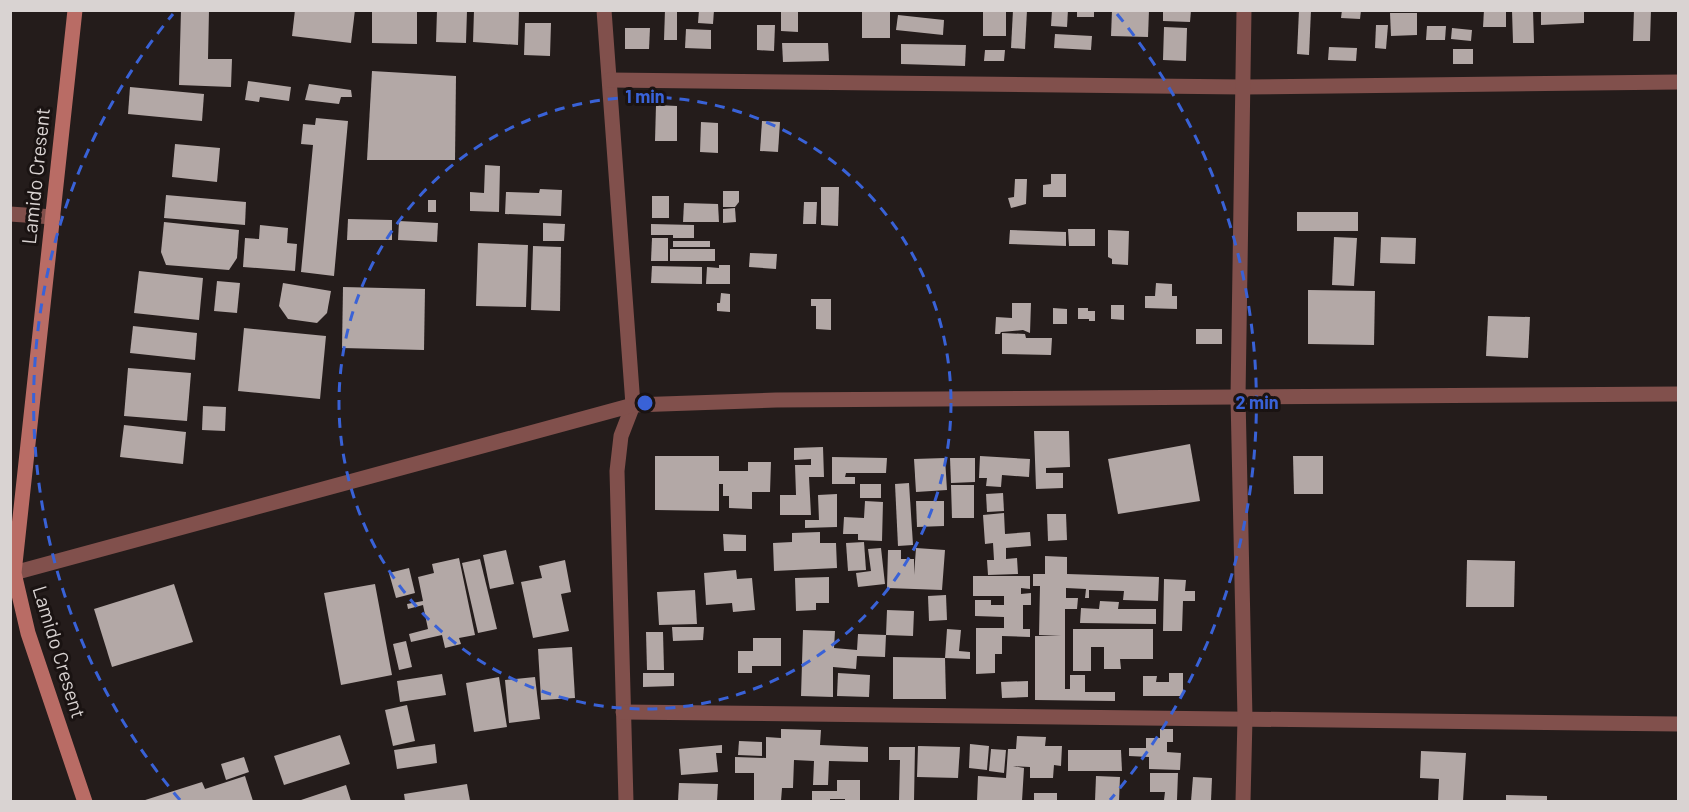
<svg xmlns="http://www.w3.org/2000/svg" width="1689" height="812" viewBox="0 0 1689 812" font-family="Barlow,sans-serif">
	<rect width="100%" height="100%" fill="#241c1b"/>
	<!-- building -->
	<g fill="#b3a8a6">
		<path d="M181,10h28l-1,49h24l-1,28 -52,-2z"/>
		<path d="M295,10h60l-4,33 -59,-7z"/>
		<path d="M372,10h45v34l-45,-1z"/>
		<path d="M437,10h30l-1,33 -30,-1z"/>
		<path d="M474,10h45l-1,35 -45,-3z"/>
		<path d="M665,10h12v30h-13z"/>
		<path d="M699,10h15l-1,14 -15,-1z"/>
		<path d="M781,10h17v22l-17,-1z"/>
		<rect x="862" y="10" width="28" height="28"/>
		<path d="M1006,10v26h-23v-25z"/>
		<path d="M1013,10h14l-2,39 -14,-1z"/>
		<path d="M1052,10h16l-1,17 -16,-1z"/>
		<rect x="1077" y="10" width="17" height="7"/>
		<path d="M1112,10h37l-1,27 -37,-1z"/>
		<path d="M1163,10h28l-1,12 -27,-1z"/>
		<path d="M1299,10h12l-2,45 -12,-1z"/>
		<path d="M1342,10h19l-1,9 -19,-1z"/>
		<path d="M1484,10h22v17h-23z"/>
		<path d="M1512,10h21l1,33h-21z"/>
		<path d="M1541,10h43v13l-43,2z"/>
		<path d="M1634,10h17l-1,31h-17z"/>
		<path d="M1390,13h27v22l-26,1z"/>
		<path d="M898,15l46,5 -1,15 -47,-5z"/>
		<path d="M525,23h26l-1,33 -26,-1z"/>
		<path d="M757,25h18l-1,26 -17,-1z"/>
		<path d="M1376,25h12l-2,24 -11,-1z"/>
		<path d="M1427,26h19l-1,14h-19z"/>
		<path d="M1164,27l23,1 -1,33 -23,-1z"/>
		<path d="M625,28h25l-1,21h-24z"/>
		<path d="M1452,28l20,2 -1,11 -20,-2z"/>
		<path d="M686,29l25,1v19l-26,-1z"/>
		<path d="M1055,34l37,2 -1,14 -37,-2z"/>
		<path d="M782,43h46l1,18 -46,1z"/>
		<path d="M901,44l65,1 -1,21 -64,-2z"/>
		<path d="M1329,47l28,1 -1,13 -28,-1z"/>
		<rect x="1453" y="49" width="20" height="15"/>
		<path d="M985,50h20l-1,11h-20z"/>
		<path d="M372,71l84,5 -1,84h-88z"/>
		<path d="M248,81l43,6 -2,14 -29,-4 -1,5 -14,-2z"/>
		<path d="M309,84l42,6 1,7h-11l-2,7 -34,-4z"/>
		<path d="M130,87l74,7 -2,27 -74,-7z"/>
		<path d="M656,105l21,1v35h-22z"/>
		<path d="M316,118l32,3 -14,155 -33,-4 12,-127 -12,-1 2,-20 12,1z"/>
		<path d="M762,121l18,1 -2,30 -18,-1z"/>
		<path d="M701,122l17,1v30l-18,-1z"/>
		<path d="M175,144l45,4 -3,34 -45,-5z"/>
		<path d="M485,165l15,1 -1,46 -29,-1v-19l14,1z"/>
		<path d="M1051,174h15v23h-23v-12l8,-1z"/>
		<path d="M1015,179h12l-1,25 -15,4 -3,-10 6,-1z"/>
		<path d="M821,187h18l-1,39 -17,-1z"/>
		<path d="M540,189l22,1 -1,26 -56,-2 1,-22 33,1z"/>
		<path d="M723,191h16v11l-4,5h-12z"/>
		<path d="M166,195l80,7 -1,23 -81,-7z"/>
		<rect x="652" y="196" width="17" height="22"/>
		<rect x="428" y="200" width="8" height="12"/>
		<path d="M804,202h13l-1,22h-13z"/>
		<path d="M684,203l34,1 1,18h-36z"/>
		<path d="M735,208l1,14 -13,1v-14z"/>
		<rect x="1297" y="212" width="61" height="19"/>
		<path d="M348,219l44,1v20h-45z"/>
		<path d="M399,221l39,2 -1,19 -39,-2z"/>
		<path d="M164,222l75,8 -2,28 -8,12 -63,-5 -5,-13z"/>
		<path d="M543,223l22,1 -1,17h-21z"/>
		<path d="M651,224l43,1v13h-21v-3h-22z"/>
		<path d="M260,225l28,3 -1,15 10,1 -2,27 -52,-4 2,-29 14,1z"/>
		<path d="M1068,229h27v17h-26z"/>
		<path d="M1010,230l56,2v14l-57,-2z"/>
		<path d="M1108,230l21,1 -1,34 -16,-1v-5l-4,-2z"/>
		<path d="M1334,237l23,1 -3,48 -22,-1z"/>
		<path d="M1381,237l35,1 -1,26 -35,-1z"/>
		<path d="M652,238h16v23h-17z"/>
		<rect x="673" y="241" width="37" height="6"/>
		<path d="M478,243l50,2 -2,62 -50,-1z"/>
		<path d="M533,246l28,1 -1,64 -29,-1z"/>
		<rect x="670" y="249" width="45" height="12"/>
		<path d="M750,253l27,1 -1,15 -27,-2z"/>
		<path d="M719,265h11v19h-24l1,-17 12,1z"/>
		<path d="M652,266l50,1v17l-51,-1z"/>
		<path d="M139,271l64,7 -4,42 -65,-7z"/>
		<path d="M217,281l23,2 -3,30 -23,-2z"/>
		<path d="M283,283l48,8 -4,22 -10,10 -29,-4 -9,-13z"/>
		<path d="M1156,283l16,1v12h5v13l-32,-1v-12h10z"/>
		<path d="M343,287l82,2 -1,61 -82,-2z"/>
		<path d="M1308,290l67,1 -1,54 -66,-1z"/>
		<path d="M721,293l9,1v18l-13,-1v-8h3z"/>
		<path d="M811,299h20v31l-15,-1v-23h-5z"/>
		<path d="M1012,303h19l-1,30 -7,-3 -22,2 -1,2h-5l1,-17 16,1z"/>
		<path d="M1111,305h13v15l-13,-1z"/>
		<path d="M1053,308l14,1v15h-14z"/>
		<path d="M1078,308h10v3h7v10h-6v-2h-11z"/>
		<path d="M1488,316l42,1 -2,41 -42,-2z"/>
		<path d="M133,326l64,7 -2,27 -65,-7z"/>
		<path d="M244,328l82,8 -6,63 -82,-8z"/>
		<rect x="1196" y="329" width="26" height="15"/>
		<path d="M1002,333l23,1 1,4h26l-1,17 -49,-1z"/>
		<path d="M128,368l63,5 -4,48 -63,-5z"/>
		<path d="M203,406l23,1 -1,24 -23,-1z"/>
		<path d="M124,425l62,7 -3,32 -63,-7z"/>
		<path d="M1034,431h35l1,36 -24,1v5h17v15l-27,1z"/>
		<path d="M1190,444l10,57 -82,13 -10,-55z"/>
		<path d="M823,447l1,30h-15l2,38h-31v-20h16l-1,-30h16v-6l-17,1v-12z"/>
		<path d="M655,456h64v15h29v-9h23l-1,30h-18v17l-23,-1v-12h-6v-12h-4v27l-64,-1z"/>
		<path d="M980,456l50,3 -1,18 -27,-2 -1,12 -15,-1 1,-8h-8z"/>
		<path d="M1293,456h30v38h-29z"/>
		<path d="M832,457l55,1 -1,15h-40l-1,4h10v7h-23z"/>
		<path d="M945,458l2,32 -31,2 -2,-33z"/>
		<path d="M950,458h25v24l-24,1z"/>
		<path d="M909,483l4,62 -15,1 -3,-62z"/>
		<rect x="860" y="484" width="21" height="14"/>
		<path d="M951,485h23v33h-22z"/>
		<path d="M1003,493l1,18 -17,1 -1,-18z"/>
		<path d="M837,494v33l-32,1v-8h14l-1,-25z"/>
		<path d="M865,501l18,1 -1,39 -24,-1v-6h-15l1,-17 20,1z"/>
		<path d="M916,501h28v25l-27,1z"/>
		<path d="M1004,513l1,21 25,-2 1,14 -25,2v11l11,-1 1,16 -30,1 -1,-15h7l-1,-17 -8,1 -2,-29z"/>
		<path d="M1047,514h19l1,26 -19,1z"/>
		<path d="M820,532v11h16l1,25 -63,3 -1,-28 19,-1v-9z"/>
		<path d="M723,534l23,1v16h-22z"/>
		<path d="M864,542l2,28 -18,1 -2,-28z"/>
		<path d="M881,548l4,36 -27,3 -2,-14 15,-2 -3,-22z"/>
		<path d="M916,548l29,2 -3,40 -55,-2 1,-38h13v9h13v16z"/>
		<path d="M506,550l8,34 -24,5 -7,-34z"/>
		<path d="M1045,556l22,1v17l92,3 -1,24 -35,-1 1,-9 -35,-1v8h-4l1,-9 -20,-1v10h12l-1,11h-12v80h5v-14h15v17h30v9l-80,-1v-64h26l-22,-1 1,-49h-7v-12h12z"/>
		<path d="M459,558l16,77 -16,3 2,6 -16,4 -3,-13 -31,7 -2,-8 19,-5 -5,-24 -15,4 -1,-5 16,-3 -5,-24 16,-4 -2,-9z"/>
		<path d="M480,559l17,70 -19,4 -16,-70z"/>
		<path d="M565,560l6,32 -10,2 8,37 -36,7 -12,-56 21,-4 -3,-12z"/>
		<path d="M1467,560l48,1 -1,46h-48z"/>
		<path d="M409,568l6,25 -19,5 -7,-25z"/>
		<path d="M736,570l1,9 15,-1 3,32 -22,2 -1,-9 -26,2 -2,-32z"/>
		<path d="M973,576h57v13l-9,-1v6l10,-1v12h-8v24h7v8l-28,-1v18h-7v19l-19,1v-46h28v-11l-29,-1v-16h16v5h13v-9h-31z"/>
		<path d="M829,577v26h-13v7l-20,1 -1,-33z"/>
		<path d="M1164,579l22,1 -1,11h10v10h-12l-1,30h-19z"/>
		<path d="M174,584l19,58 -81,25 -18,-58z"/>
		<path d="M375,584l17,91 -51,10 -17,-92z"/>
		<path d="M695,590l2,34 -38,1 -2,-33z"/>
		<path d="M946,595l1,25 -18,1 -1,-25z"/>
		<path d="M1100,601l19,1 -1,7h38v15l-76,-1 1,-15 18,1z"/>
		<path d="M887,610l27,1 -1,25 -27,-1 -1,22 -28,-1 -1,13 -23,-2v30l-32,-1 2,-66 32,1 -1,17 23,2 1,-16 28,1z"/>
		<path d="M672,627h32l-1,13 -30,1z"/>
		<path d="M947,629l14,1 -2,21 11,1v7l-25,-1z"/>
		<path d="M1073,629h80v30h-33l1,10h-17v-22h-13v24h-18z"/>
		<path d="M646,632h17l1,38h-17z"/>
		<path d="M753,638h28v28h-29v7h-14v-22h15z"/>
		<path d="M406,641l6,26 -13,3 -6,-26z"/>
		<path d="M572,647l3,51 -34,2 -3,-51z"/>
		<path d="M893,657l52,1 1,41h-53z"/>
		<path d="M643,673h31v13l-31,1z"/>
		<path d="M838,673l32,2 -1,22 -32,-1z"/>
		<path d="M1169,673h14v23h-40v-20h14l-1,6h13z"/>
		<path d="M442,674l4,21 -46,7 -3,-21z"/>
		<path d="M499,677l8,50 -33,5 -8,-49z"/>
		<path d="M535,677l5,42 -31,4 -4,-43z"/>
		<path d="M1028,681v16l-26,1 -1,-16z"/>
		<path d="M407,705l8,36 -22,5 -8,-36z"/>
		<path d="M781,729l40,1 -1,15 48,2v15l-39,-1 -1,24h-15l1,-24 -20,-1 -1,28h-11l-1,13h-27v-28h-19v-16l31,1v-21l15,1z"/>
		<path d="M1160,729h13v13h-6v10l14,1 -1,17 -31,-1v-12l-20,-1v-8h17v-10h14z"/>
		<path d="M340,735l10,29 -66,21 -10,-29z"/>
		<path d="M1017,736l29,1 -1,9h17l-1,20 -7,-1 -1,13h-23v-11l-17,-1 11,2 -2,33h-45l1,-25 28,2 2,-29h8z"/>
		<path d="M739,741l23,1v14l-24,-1z"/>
		<path d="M435,744l2,19 -40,6 -3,-19z"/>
		<path d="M970,744l19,2 -2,24 -18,-2z"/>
		<path d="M722,745v8h-6l2,19 -37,3 -2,-26z"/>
		<path d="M918,746l42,1 -2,31 -41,-1z"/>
		<path d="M889,747h26l-1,54h-15l1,-41h-11z"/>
		<path d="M991,749l15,1 -2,23 -15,-2z"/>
		<path d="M1068,750h53l1,21h-54z"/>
		<path d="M1421,751l45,2 -3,48h-25l1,-22 -19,-1z"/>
		<path d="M244,757l5,15 -23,8 -5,-16z"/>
		<path d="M1150,773h28l-1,27h-13l1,-8h-15z"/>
		<path d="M245,776l8,25h-111l60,-19 3,7z"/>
		<path d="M1096,776l24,1 -1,24h-24z"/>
		<path d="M1193,777l19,1 -1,23h-20z"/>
		<path d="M837,780h23v21h-15v-2h-15v2h-18v-10h25z"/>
		<path d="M679,783l39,1 -1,17h-39z"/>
		<path d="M467,784l3,17h-65l-1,-7z"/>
		<path d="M346,785l5,16h-53z"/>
		<rect x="1034" y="793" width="23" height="8"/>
		<path d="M1506,795l41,1v5h-41z"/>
	</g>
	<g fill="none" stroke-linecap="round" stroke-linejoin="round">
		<!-- street -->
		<g stroke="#81504c" stroke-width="15">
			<path d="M604,10l29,395 -12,31 -4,35 9,331"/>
			<path d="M610,80l633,7 435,-5"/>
			<path d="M10,214l43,3"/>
			<path d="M10,574l623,-169 143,-5 902,-6"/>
			<path d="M623,712l1055,12"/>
			<path d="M1243,802l2,-84 -7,-321 6,-387"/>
		</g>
		<!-- secondary -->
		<path stroke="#b96c65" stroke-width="15" d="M75,10l-61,563 14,60 57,169"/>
	</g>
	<!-- distance rings -->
	<g fill="none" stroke="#3962d7" stroke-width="3" stroke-dasharray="10 8">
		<circle cx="645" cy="403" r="306"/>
		<path d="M180 800A612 612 0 0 1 173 14M1117 14A612 612 0 0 1 1110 800"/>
	</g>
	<g text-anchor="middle" stroke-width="6" stroke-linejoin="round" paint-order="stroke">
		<!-- street labels -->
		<g font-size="20" fill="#d9d3d2" stroke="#1a1312">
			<text transform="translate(36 176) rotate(-84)" y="7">Lamido Cresent</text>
			<text transform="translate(59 652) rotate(73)" y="7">Lamido Cresent</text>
		</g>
	</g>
	<circle cx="645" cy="403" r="9" fill="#3962d7" stroke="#1a1312" stroke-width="3"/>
	<g font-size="18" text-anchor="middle" font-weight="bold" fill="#3962d7" stroke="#1a1312" stroke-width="6" stroke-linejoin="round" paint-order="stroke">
		<text x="645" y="103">1 min</text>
		<text x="1257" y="409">2 min</text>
	</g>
	<!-- border -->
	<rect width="1689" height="812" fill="none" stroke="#d9d3d2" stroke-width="24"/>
</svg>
